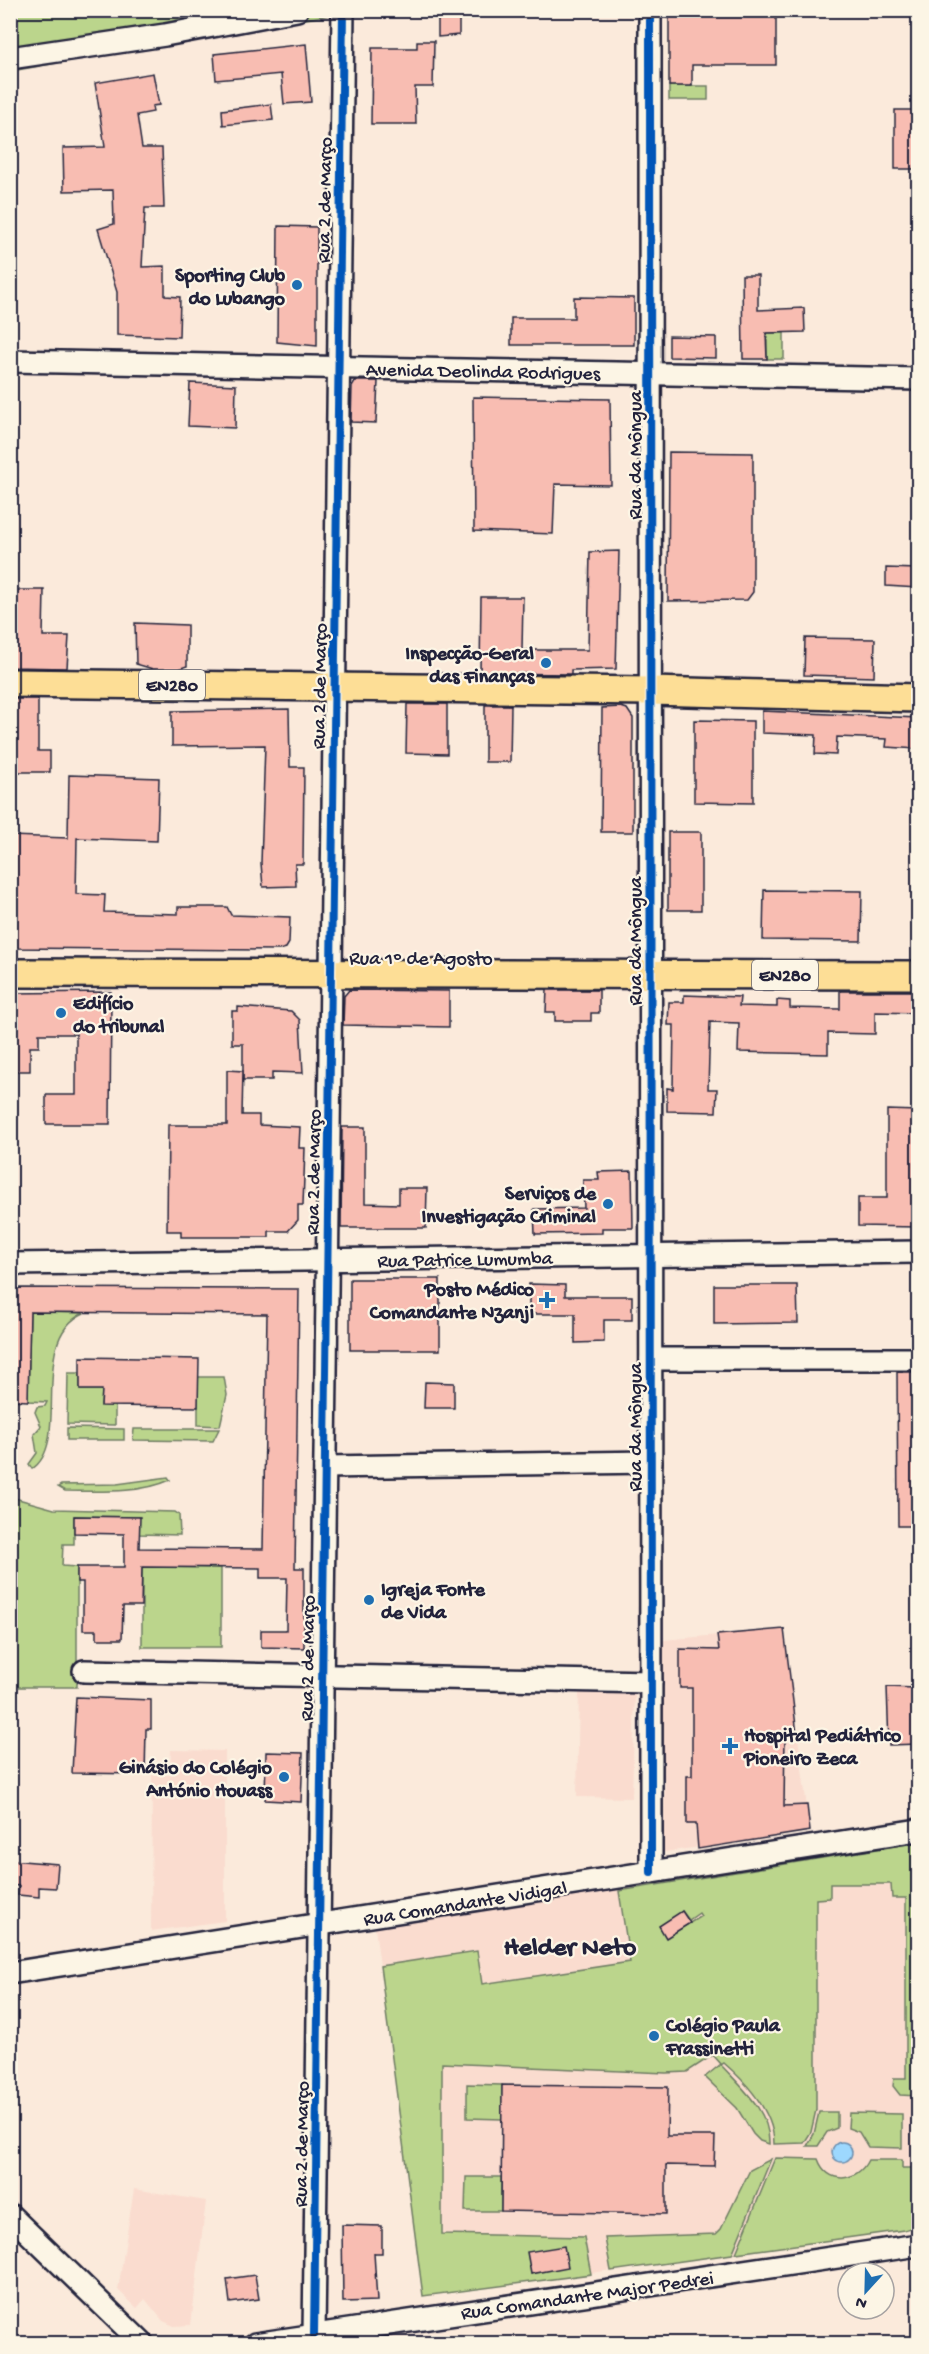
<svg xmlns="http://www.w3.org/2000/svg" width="929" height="2354" viewBox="0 0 929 2354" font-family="'Gochi Hand',sans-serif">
	<rect width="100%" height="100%" fill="#fbeadb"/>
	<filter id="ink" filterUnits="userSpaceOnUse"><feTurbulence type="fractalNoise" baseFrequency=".0167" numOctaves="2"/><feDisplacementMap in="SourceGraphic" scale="12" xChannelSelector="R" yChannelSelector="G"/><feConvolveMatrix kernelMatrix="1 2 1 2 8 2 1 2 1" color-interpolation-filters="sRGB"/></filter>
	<g filter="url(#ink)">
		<!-- built -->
		<g fill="#fadccf">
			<path d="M784,1629l26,202 -145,21 -4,-3 -1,-21 4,-2 1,-46 -4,-5 2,-135z"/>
			<path d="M579,1692l56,1 -3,105 -55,-1z"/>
			<path d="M171,1750l54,1v170l-74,10 1,-156h18z"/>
			<path d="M914,1843l4,1v382l-14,4 -481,66 -48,-368z"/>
			<path d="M134,2189l72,12 -15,124 -17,1 -11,-5 -18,-22 -8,9 -19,-18z"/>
		</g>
		<!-- green -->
		<g fill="#bbd58c" stroke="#6e7c64" stroke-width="1.5" fill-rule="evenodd">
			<path d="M10,11h342l-341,60z"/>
			<rect x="669" y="86" width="39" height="14"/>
			<rect x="767" y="333" width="17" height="26"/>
			<path d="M30,1312l54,1c-58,26 -11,129 -52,156l-3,-5 8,-11 -3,-19 7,-8 -6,-14 2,-5 8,-1 2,-4 -19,-1z"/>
			<path d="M68,1373h12v17h22l-1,15 14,1v19l-48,-1z"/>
			<path d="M198,1377h26l3,18 -7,31 -22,-1z"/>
			<path d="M67,1428l57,1v11h-57z"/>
			<path d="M134,1429h85l-6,12 -80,-1z"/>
			<path d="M168,1477l2,3c-30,14 -73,11 -105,11l-7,-4 3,-2 56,-1z"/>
			<path d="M11,1497l43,12 121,3 4,3 1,20 -41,-1v-17l-65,-1v28h-11l-1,22 15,1v120h-66z"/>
			<path d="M142,1567l79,1v79h-79z"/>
			<path d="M914,1843l4,1v252l-18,-1 -7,-9 1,-8h12v-180h-14l-1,-14h-61v14l-14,1v211l-5,22 -7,11 -30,1c0,-31 -27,-61 -50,-81l-3,2c21,23 49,46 48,79l-9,-3 -7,-7 -16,-26 -32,-31 16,-13 -8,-9 -26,17 -21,1 -224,-10v171l142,3 7,37 -168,22 -43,-330 97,-15 5,33 148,-22 -11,-71zM682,1911l7,9 10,-7 2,3 -35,22z"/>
			<path d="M467,2084l35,1v34l-35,-1z"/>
			<path d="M819,2112h18v16l-10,4 -9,14h-11l7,-12z"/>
			<path d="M849,2113l53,1v34l-34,-1 -9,-15 -11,-4z"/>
			<path d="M775,2158l43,1c9,26 39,24 50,1h34v8h16v58l-14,4 -168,23z"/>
			<path d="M771,2159l-39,95 -121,17 -6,-33 111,-4 5,-5 29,-59z"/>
			<path d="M466,2177h35v34h-36z"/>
		</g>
		<!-- water -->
		<circle fill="#9dd8fe" stroke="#6c8fb0" stroke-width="1.5" cx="842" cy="2152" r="10"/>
		<!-- building -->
		<g fill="#f8bdb2" stroke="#22223b" stroke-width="1.5">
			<path d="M669,10h107v55h-84v21h-23z"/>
			<path d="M459,12v23l-21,2v-23z"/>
			<path d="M417,41h17l-1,46h-18l1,37h-45l1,-76h45z"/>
			<path d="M306,44l5,58 -27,2 -3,-30 -65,6 -2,-26z"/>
			<path d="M153,73l6,32 -7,1 1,6 -16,3 5,33h20l2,60h-19l-3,59 23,-1v30l15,1 -1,40 -62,-2v-43l-19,-63 16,-5 -1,-34 -49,1 -1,-43 42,-1 -10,-64z"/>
			<path d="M271,104l2,16 -50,5 -1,-15z"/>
			<rect x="895" y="110" width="23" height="59"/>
			<path d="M278,226l39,1v119l-40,-4z"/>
			<path d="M742,275h16v35l46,-2 1,24 -39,1 1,26h-24z"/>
			<path d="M574,297l60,1v47h-123v-27h63z"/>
			<path d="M669,336l47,1v21l-47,-1z"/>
			<path d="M355,381h23l-2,42 -25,-1 1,-36z"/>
			<path d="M190,383l46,2 -1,43 -47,-2z"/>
			<path d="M473,397l137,2 1,86 -56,-1 -2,50 -79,-3z"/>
			<path d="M669,452l84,1v139l-6,8 -79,1z"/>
			<path d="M619,551l-3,118 -45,1v4l-91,-1 1,-76h42l-1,53h66l2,-98z"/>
			<path d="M886,568l32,1v19l-32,-2z"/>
			<path d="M10,590h34l-1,46h26l-2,32 -57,-1z"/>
			<path d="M135,623l52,2v41l-9,3h-25l-17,-5z"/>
			<path d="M805,638l70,1 -1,38 -70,-2z"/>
			<path d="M10,699h28v52h12v21h-40z"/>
			<path d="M407,704h40v50l-41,-1z"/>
			<path d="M485,705h26l-1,57h-25z"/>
			<path d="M621,707l6,2 6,9v114h-32l1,-124z"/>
			<path d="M289,709l1,58h14l-1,97h-8l1,22 -33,1 -2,-24 4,-118 -93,1v-35z"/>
			<path d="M762,711l156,7v31l-32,-2 1,-8 -50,-2 -1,18 -21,-1 1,-19 -54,-2z"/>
			<path d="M694,720l59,1v82l-59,-1z"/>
			<path d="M69,775l90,3 -2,63 -80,-3 -1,56 29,1 -1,17 74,2v-7h49l4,8 59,2 -1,26 -3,5 -7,2 -269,-2v-112l58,2z"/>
			<rect x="668" y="832" width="33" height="78"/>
			<path d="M764,890l98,1 -1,50 -98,-1z"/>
			<path d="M349,990l100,1v36l-106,-2 1,-29z"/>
			<path d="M547,990h52v23h-8v8h-36v-9h-9z"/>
			<path d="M840,991h78v22l-43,-1v22l-47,-1v21l-90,-2 1,-29 -29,-1 -2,67h9l-1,23 -49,-1v-23l6,1 1,-64h-6l1,-23h15v-7l56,2 -1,9 38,1v-7l13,1v7l50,1z"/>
			<path d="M111,992l-1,132h-64v-29h30v-61h-37v13h-9v24h-20v-78z"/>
			<path d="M238,1007l53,4 9,9 3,53 -31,-1v8h-29v-36h-11v-33h6z"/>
			<path d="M227,1070l16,1 -1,44h17v10l41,2 -1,21h6l-2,57h-5v15l-10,11h-19v6h-88v-6h-14l1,-106h59z"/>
			<path d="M887,1110l31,1v116l-60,-1v-28h29z"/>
			<path d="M342,1127h23v76l34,1v-16h28l-1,40h-85z"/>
			<path d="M632,1171l1,57h-31v5l-67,1 -1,-25 50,-1 -1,-28h16l-1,-8z"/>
			<rect x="350" y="1279" width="90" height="71"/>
			<path d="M529,1284l36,1v11h67v24h-28v22l-29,1v-29h-46z"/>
			<path d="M714,1285h83l1,38 -84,1z"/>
			<path d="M10,1288l289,1 -4,279h9v80l-43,-1v-17h25l1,-52h-27v-10l-118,-1 -1,39h-18l-1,33h-25v-9h-14v-48h-6v-15h47v-33l-50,-1v-17l66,1 -1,31 124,1 4,-235 -237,-2 -2,89 -18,-1z"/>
			<path d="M80,1357l119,2 -1,48 -97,-1 1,-16h-22z"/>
			<path d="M897,1372h21v154h-20z"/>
			<path d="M425,1382l29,1v25h-30z"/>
			<path d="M784,1629l13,105 -12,1 -1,71 23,-1 3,26 -112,18 -2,-25h-9v-48h5v-88h-12v-39l39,1 -2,-15z"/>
			<path d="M887,1687l28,1 3,56 -29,1z"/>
			<path d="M76,1697l75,3v29h-5l-1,45 -73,-1z"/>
			<path d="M266,1752l37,1 -2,49 -36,-2z"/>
			<path d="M10,1860l48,4 -2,24 -17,-1v10l-21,-2 1,-9 -9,-1z"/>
			<path d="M682,1911l8,12 -24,15 -7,-12z"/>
			<path d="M502,2085l166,2 -1,49h48l-1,30 -48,-1v49l-165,-3z"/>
			<path d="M342,2225l40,1v27h-8l3,48 -34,1z"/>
			<path d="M564,2246l4,21 -37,7 -4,-22z"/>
			<path d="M255,2275l4,24 -29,4 -3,-24z"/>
		</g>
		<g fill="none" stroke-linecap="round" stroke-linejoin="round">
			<!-- minor casing -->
			<g stroke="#22223b" stroke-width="26">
				<g id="minor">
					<path d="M650,10l1,1862"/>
					<path d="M10,58l155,-23 132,-25"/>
					<path d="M10,361l908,18"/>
					<path d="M10,1264l908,-12"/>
					<path d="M651,1359h267"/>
					<path d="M325,1467l326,-5"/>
					<path d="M84,1671l567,11"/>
					<path d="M10,1973l908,-143"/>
					<path d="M10,2215l133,129"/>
					<path d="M314,2335l29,-2325"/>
					<path d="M255,2344l663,-99"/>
				</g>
			</g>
			<!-- major casing -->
			<g stroke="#22223b" stroke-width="32">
				<g id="major">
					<path d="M10,683l641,8 267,7"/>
					<path d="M10,973l908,2"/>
				</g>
			</g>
			<!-- minor -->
			<use href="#minor" stroke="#fcf5e5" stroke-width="21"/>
			<!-- major -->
			<use href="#major" stroke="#fdde96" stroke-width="27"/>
			<!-- cycleway casing -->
			<g stroke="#fcf5e5" stroke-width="11">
				<g id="cycleway">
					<path d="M650,10l1,1862"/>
					<path d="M314,2335l29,-2325"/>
				</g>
			</g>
			<!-- cycleway -->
			<use href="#cycleway" stroke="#0057b8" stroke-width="8"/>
		</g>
	</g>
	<!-- markers -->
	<g fill="#1f6fb2" stroke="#fcf5e5" stroke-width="2">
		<circle cx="297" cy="285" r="6"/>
		<circle cx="546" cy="663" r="6"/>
		<circle cx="61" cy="1013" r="6"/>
		<circle cx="608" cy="1204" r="6"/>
		<path d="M544 1291h6v6h6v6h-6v6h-6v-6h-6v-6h6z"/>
		<circle cx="369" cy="1600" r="6"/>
		<path d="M727 1737h6v6h6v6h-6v6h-6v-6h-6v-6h6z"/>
		<circle cx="284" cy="1777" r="6"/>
		<circle cx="654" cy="2036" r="6"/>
	</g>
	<g text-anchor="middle" stroke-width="4.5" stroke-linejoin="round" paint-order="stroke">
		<!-- shield labels -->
		<g fill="#fcf5e5" stroke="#63616e" stroke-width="1.5">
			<rect x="139" y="670" width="66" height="30" rx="4.5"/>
			<rect x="752" y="960" width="66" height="30" rx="4.5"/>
		</g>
		<g font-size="18" font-weight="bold" fill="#22223b">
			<text x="172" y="691">EN280</text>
			<text x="785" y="981">EN280</text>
		</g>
		<!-- street labels -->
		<g font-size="20" fill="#22223b" stroke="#fcf5e5">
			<text transform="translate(323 200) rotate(-89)" y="7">Rua 2 de Março</text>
			<text transform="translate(483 370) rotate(1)" y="7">Avenida Deolinda Rodrigues</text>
			<text transform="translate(634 455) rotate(-90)" y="7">Rua da Môngua</text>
			<text transform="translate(318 686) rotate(-89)" y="7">Rua 2 de Março</text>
			<text transform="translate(634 941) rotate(-90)" y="7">Rua da Môngua</text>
			<text x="421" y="964">Rua 1º de Agosto</text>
			<text transform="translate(312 1172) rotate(-89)" y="7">Rua 2 de Março</text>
			<text transform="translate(465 1258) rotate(-1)" y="7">Rua Patrice Lumumba</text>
			<text transform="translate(634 1427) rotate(-90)" y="7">Rua da Môngua</text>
			<text transform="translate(306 1658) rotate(-89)" y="7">Rua 2 de Março</text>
			<text transform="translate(465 1902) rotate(-9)" y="7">Rua Comandante Vidigal</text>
			<text transform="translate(300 2144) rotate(-89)" y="7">Rua 2 de Março</text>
			<text transform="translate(587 2294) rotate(-8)" y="7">Rua Comandante Major Pedrei</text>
		</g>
		<!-- poi labels -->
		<g font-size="20" font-weight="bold" fill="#22223b" stroke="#fcf5e5" text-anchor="end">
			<text x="285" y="281">Sporting Club<tspan x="285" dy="23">do Lubango</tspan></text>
			<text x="534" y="659">Inspecção-Geral<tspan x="534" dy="23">das Finanças</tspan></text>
			<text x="73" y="1009" text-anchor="start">Edifício<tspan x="73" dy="23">do tribunal</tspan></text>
			<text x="596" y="1199">Serviços de<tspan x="596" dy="23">Investigação Criminal</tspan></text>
			<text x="534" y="1295">Posto Médico<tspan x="534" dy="23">Comandante Nzanji</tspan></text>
			<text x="381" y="1595" text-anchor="start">Igreja Fonte<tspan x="381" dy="23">de Vida</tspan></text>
			<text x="744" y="1741" text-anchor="start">Hospital Pediátrico<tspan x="744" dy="23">Pioneiro Zeca</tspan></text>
			<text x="272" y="1773">Ginásio do Colégio<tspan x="272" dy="23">António Houass</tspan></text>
			<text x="666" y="2031" text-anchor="start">Colégio Paula<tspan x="666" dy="23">Frassinetti</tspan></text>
		</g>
		<!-- district labels -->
		<g font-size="26" font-weight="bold" fill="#22223b" stroke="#fcf5e5">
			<text x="570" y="1954">Helder Neto</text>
		</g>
	</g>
	<!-- margin -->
	<rect width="929" height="2354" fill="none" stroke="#fcf5e5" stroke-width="36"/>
	<rect x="18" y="18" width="893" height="2318" fill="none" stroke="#22223b" stroke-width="2" filter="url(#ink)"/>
	<!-- north arrow -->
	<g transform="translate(866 2291) rotate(202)"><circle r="28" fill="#fcf5e5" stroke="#a5a1a1" stroke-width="1.5"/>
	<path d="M0-4.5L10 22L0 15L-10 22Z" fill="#1f6fb2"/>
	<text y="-9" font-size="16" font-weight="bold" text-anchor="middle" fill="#22223b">N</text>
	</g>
</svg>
